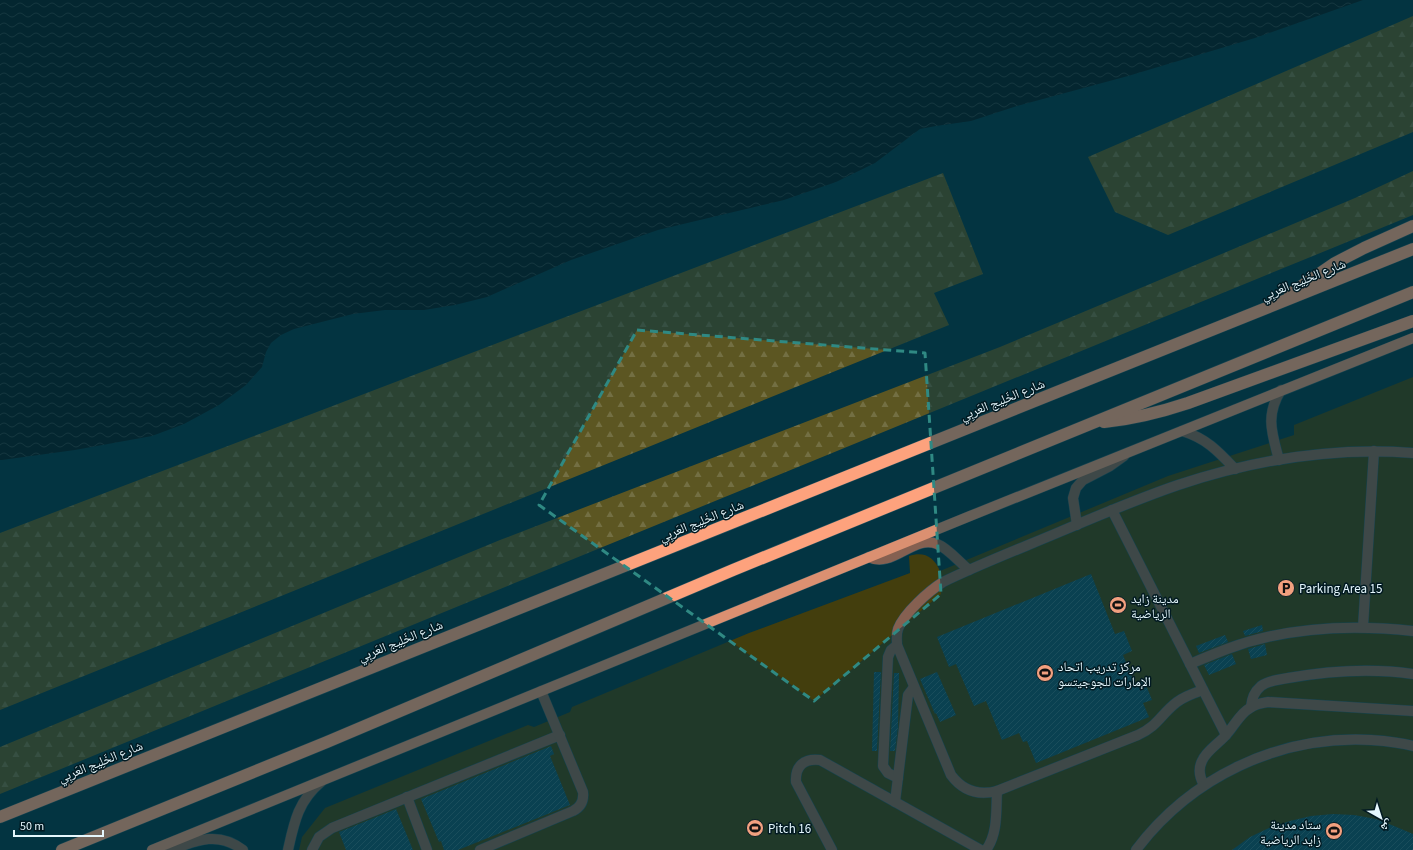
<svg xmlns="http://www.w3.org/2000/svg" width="1413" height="850" viewBox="0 0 1413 850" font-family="'Source Sans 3','Noto Naskh Arabic',sans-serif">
	<defs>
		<pattern id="forest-firs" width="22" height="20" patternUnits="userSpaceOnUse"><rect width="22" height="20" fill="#5c5622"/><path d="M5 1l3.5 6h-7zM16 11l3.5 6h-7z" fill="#736f43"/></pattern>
		<pattern id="water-waves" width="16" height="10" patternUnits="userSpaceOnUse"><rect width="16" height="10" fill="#06161b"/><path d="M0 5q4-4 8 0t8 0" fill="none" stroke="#2a393d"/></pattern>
		<pattern id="building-hatch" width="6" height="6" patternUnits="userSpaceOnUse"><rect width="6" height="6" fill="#125164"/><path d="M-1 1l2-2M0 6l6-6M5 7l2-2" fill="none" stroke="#346b7b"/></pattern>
	</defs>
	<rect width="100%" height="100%" fill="#033442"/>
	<!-- grass -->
	<path fill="#433e0d" d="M1413,377v473h-1114l3,-13 23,-29 203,-83 6,2 36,-15 2,-5 177,-74 161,-60 -1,-17c15,-5 25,1 31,15l228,-95 126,-41v-10z"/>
	<!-- forest -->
	<g fill="url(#forest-firs)">
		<path d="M1413,16v116l-245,103 -53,-23 -27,-55z"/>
		<path d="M1413,171v44l-1413,579v-47l500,-207 500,-193 355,-149z"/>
		<path d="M943,173l40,101 -49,19 15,32 -949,385v-177z"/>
	</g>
	<!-- water -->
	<path fill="url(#water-waves)" d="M0,0h1363l-108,38 -127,38 -111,30 -46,15 -35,5 -16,3 -45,34 -39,19 -52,18 -126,30 -87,30 -84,37 -32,8 -31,5h-39l-32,4 -59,15 -13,6 -10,8 -5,9 -4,15 -16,18 -27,20 -35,19 -32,12 -77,14 -73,10h-2z"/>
	<!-- building -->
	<g fill="url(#building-hatch)">
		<path d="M1091,574l24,60 9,-3 8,20 -9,4 12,29 9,-4 8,20 -9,3 6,14 -113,46 -9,-22 -4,1 -4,-9 -17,7 -16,-39 -12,5 -18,-42 -7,3 -12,-30z"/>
		<path d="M1262,625l1,6 -18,5 -2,-5z"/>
		<path d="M1225,635l3,7 -29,11 -3,-7z"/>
		<path d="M1265,644l2,11 -16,4 -3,-10z"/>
		<path d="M1232,654l4,10 -27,11 -5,-10z"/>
		<path d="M874,672h7l-4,79h-5z"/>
		<path d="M937,672l19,43 -16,7 -4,-9 -1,1 -15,-35z"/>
		<path d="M894,673h5l-1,54 -3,24h-5z"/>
		<path d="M551,746l3,8 -4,2 20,49 -112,45h-14l-3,-9 -2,1 -18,-43z"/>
		<path d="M396,809l17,41h-67l-7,-18z"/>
		<path d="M1333,814l21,1 22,4 18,7 19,8v16h-181l18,-13 19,-9 21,-7 21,-5z"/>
	</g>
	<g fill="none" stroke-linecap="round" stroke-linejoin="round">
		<!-- minor casing -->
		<g stroke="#275360" stroke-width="11">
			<g id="minor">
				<path d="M1182,431c24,7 36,20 53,38"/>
				<path d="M1279,460c-7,-27 -14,-44 2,-70"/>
				<path d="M1112,510l114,225"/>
				<path d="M1077,525l-4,-27 3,-10 7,-8 27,-14 14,-10"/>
				<path d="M869,557c23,12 45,-23 68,-13 11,4 23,19 32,26"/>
				<path d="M1363,627l11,-176"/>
				<path d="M897,645l-6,5 -3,7 -5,109 5,7 10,5"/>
				<path d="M1190,664c12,-5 24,-10 37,-15 59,-22 123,-25 186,-18"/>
				<path d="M1203,690c-9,3 -18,6 -26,12 -16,12 -19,24 -39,33l-141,56c-19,5 -34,0 -46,-16l-54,-130c0,-5 -1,-10 1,-16 6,-16 31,-38 45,-47 37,-18 76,-33 114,-49 40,-17 80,-34 121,-48 75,-25 155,-38 235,-32"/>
				<path d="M1251,707c1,-9 3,-15 10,-21 8,-6 18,-6 27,-8 40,-7 84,-10 125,-4"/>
				<path d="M1204,785c-4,-7 -6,-16 -2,-24 4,-10 16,-17 23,-25 9,-9 14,-22 25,-28 5,-4 11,-5 18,-6l145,9"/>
				<path d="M407,797l20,53"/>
				<path d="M895,802l13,-107 6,-8"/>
				<path d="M171,850c26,-10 48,-19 72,0"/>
				<path d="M288,850c6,-27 10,-49 33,-68"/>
				<path d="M312,850l7,-13 13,-9 228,-93"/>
				<path d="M480,850l93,-39c8,-4 11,-10 10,-19l-42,-101"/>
				<path d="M832,850l-36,-68c-1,-16 8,-24 24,-22l161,90"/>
				<path d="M986,850c12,-16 10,-39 11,-59"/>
				<path d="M1136,850c55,-73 143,-115 235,-110 14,1 28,2 42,6"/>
			</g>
		</g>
		<!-- major casing -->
		<g stroke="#275360" stroke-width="11">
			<path id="major" d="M152,850l818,-334 443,-178"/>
		</g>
		<!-- highway casing -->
		<g stroke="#275360" stroke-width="13">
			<g id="highway">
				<path d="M1290,294l45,-31 29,-15 49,-22"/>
				<path d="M1104,422c29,-3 57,-10 84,-19l225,-82"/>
				<path d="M0,817l1413,-568"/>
				<path d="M62,850l265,-108 406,-172 680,-278"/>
			</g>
		</g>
		<!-- minor -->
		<use href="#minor" stroke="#856051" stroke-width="10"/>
		<!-- major -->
		<use href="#major" stroke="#db9071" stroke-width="10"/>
		<!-- highway -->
		<use href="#highway" stroke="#fda27d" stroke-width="12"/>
	</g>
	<!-- marked area -->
	<path d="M0 0H1413V850H0ZM637,330l288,23 16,241 -127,107 -275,-196z" fill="#033442" fill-opacity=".55" fill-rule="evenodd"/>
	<path fill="none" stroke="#2f8983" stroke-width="3" stroke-dasharray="8 5" stroke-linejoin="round" d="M637,330l288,23 16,241 -127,107 -275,-196z"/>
	<!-- icons -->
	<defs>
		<g id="parking-disc" transform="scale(0.9)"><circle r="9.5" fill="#f2a07f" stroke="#021a22"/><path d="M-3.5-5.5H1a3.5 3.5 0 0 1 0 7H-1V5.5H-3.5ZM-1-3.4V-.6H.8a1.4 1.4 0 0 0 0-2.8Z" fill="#111"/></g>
		<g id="stadium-disc" transform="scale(0.9)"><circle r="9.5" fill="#f2a07f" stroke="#021a22"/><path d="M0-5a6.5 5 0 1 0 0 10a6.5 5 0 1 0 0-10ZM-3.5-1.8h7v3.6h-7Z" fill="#111"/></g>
	</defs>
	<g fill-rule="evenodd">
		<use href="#parking-disc" x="1286" y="588"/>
		<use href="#stadium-disc" x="1118" y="605"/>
		<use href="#stadium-disc" x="1045" y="673"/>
		<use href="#stadium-disc" x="755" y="828"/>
		<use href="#stadium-disc" x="1334" y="831"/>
	</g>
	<g text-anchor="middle" stroke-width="3" stroke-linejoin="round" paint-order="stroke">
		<!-- street labels -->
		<g font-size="13" fill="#e5f7fd" stroke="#021a22">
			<text transform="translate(1303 279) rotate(-22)" y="5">شارع الخَلِيج العَربِي</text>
			<text transform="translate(1002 399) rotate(-22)" y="5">شارع الخَلِيج العَربِي</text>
			<text transform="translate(701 520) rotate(-22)" y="5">شارع الخَلِيج العَربِي</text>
			<text transform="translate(400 640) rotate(-22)" y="5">شارع الخَلِيج العَربِي</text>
			<text transform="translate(100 761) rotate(-22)" y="5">شارع الخَلِيج العَربِي</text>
		</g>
		<!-- poi labels -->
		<g font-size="13" fill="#e5f7fd" stroke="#021a22" text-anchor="start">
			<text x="1299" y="593">Parking Area 15</text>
			<text x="1131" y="603">مدينة زايد<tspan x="1131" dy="15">الرياضية</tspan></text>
			<text x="1058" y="671">مركز تدريب اتحاد<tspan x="1058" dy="15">الإمارات للجوجيتسو</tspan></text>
			<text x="1321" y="829" text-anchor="end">ستاد مدينة<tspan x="1321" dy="15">زايد الرياضية</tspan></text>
			<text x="768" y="833">Pitch 16</text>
		</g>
	</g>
	<!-- north arrow -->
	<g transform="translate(1381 818) rotate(141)" stroke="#021a22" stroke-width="3" paint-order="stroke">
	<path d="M0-3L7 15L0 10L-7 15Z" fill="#e5f7fd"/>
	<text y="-6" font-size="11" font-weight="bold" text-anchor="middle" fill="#e5f7fd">ش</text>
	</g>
	<!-- scale -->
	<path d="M14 830v6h89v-6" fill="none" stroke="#e5f7fd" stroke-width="2"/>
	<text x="20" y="830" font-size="12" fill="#e5f7fd" stroke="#021a22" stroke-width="3" paint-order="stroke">50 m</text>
</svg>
